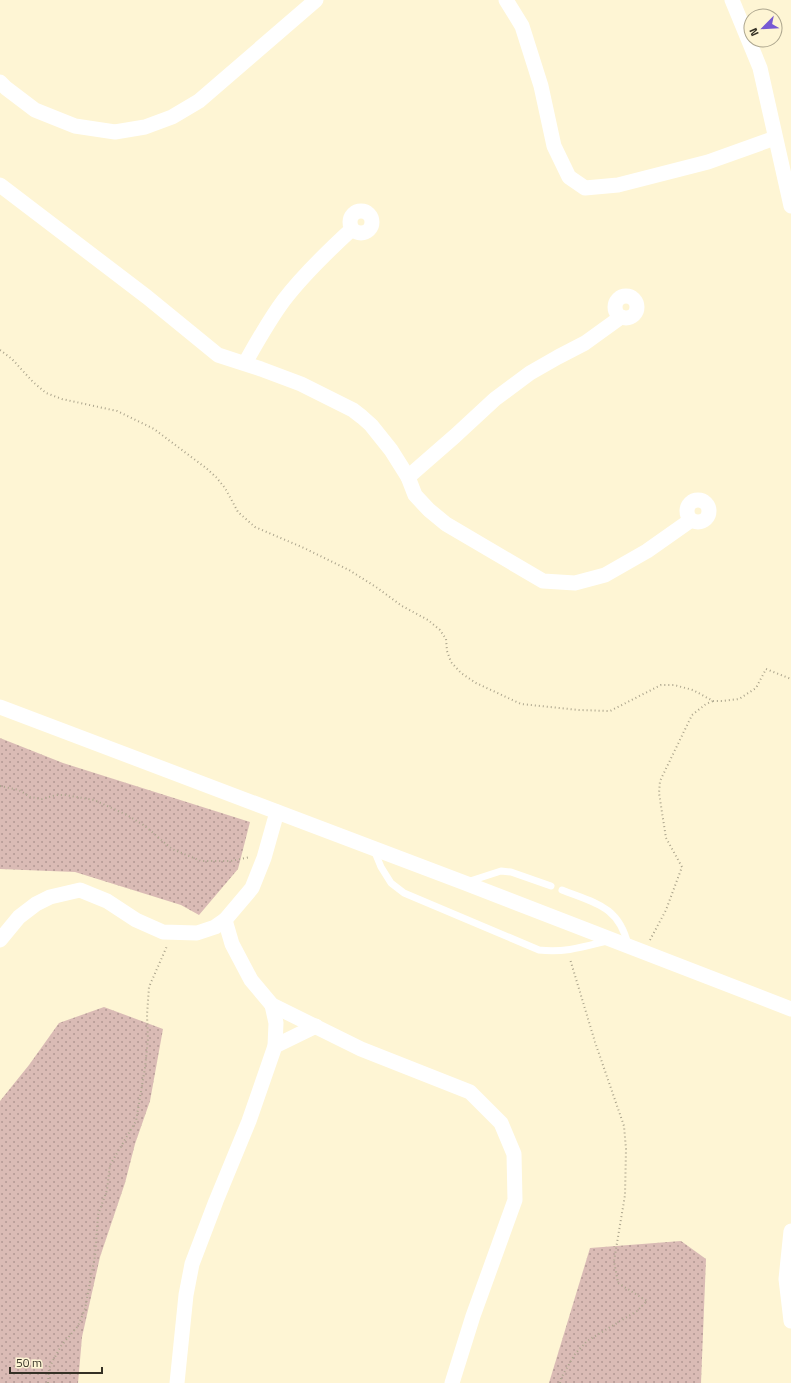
<svg xmlns="http://www.w3.org/2000/svg" width="791" height="1383" viewBox="0 0 791 1383" font-family="'Titillium Web',sans-serif">
	<defs>
		<pattern id="grass-dots" width="8" height="8" patternUnits="userSpaceOnUse"><rect width="8" height="8" fill="#dabbb5"/><path d="M2 2h.1M6 6h.1" fill="none" stroke="#b29893" stroke-width="1.8" stroke-linecap="round"/></pattern>
	</defs>
	<rect width="100%" height="100%" fill="#fef5d4"/>
	<!-- grass -->
	<g fill="url(#grass-dots)">
		<path d="M0,738l63,25 187,59 -12,47 -39,46 -18,-10 -106,-33 -75,-3z"/>
		<path d="M104,1007l59,22 -13,72 -15,43 -10,39 -25,74 -18,80 -4,46h-78v-282l29,-36 30,-42z"/>
		<path d="M681,1241l25,18 -5,124h-152l41,-135z"/>
	</g>
	<g fill="none" stroke-linecap="round" stroke-linejoin="round">
		<!-- path -->
		<g stroke="#aba48c" stroke-width="2" stroke-dasharray="1 3" stroke-linecap="butt">
			<path d="M0,350l12,9 21,23 13,11 16,6 55,12 37,18 52,39 10,9 9,11 13,24 17,15 49,21 45,22 27,17 26,19 26,14 12,10 6,9 1,12 4,11 10,11 15,10 45,21 58,6 31,1 51,-26h13l19,5 20,11h9l17,-2 17,-11 10,-19 25,10"/>
			<path d="M0,786l19,4 11,7 12,2 14,-4h9l29,5 33,15 18,11 27,23 29,12h30l19,-4"/>
			<path d="M650,940l16,-30 16,-43 -16,-29 -7,-45 1,-12 32,-66 14,-11 7,-3"/>
			<path d="M48,1383l1,-15 12,-22 17,-20 7,-17 10,-53 3,-41 9,-25 3,-25 26,-44 9,-53 3,-29 -1,-24 2,-28 18,-41"/>
			<path d="M560,1383l1,-5 14,-24 12,-13 50,-30 10,-10 -29,-18 -4,-22 11,-66 1,-46 -2,-23 -29,-84 -25,-83"/>
		</g>
		<!-- lane -->
		<g stroke="#fff" stroke-width="7">
			<path d="M374,850l7,17 10,16 13,10 135,57c25,3 44,-3 68,-9"/>
			<path d="M467,882l34,-11 10,1 40,14"/>
			<path d="M562,890c33,13 57,16 66,55"/>
		</g>
		<!-- street -->
		<g stroke="#fff" stroke-width="15">
			<path d="M506,0l16,26 19,60 13,60 15,31 16,11 33,-3 90,-23 67,-24"/>
			<path d="M732,0l28,68 31,138"/>
			<path d="M0,82l6,6 29,22 40,16 40,6 30,-5 27,-10 27,-16 117,-101"/>
			<path d="M0,185l147,112 71,58 43,14 40,15 52,26 9,7 9,8 20,25 17,27 7,18 14,15 17,14 97,57 32,2 30,-8 42,-24 44,-31"/>
			<circle cx="361" cy="222" r="11"/>
			<circle cx="626" cy="307" r="11"/>
			<path d="M245,363c12,-21 24,-43 39,-63 20,-26 44,-49 68,-71"/>
			<path d="M408,477l47,-41 40,-37 35,-26 28,-16 27,-14 36,-26"/>
			<circle cx="698" cy="511" r="11"/>
			<path d="M0,707l465,176 326,126"/>
			<path d="M225,920l7,24 19,36 21,25 89,44 109,43 31,31 13,31 1,46 -42,116 -21,67"/>
			<path d="M0,940l19,-23 17,-13 14,-7 30,-7 27,11 29,19 27,12 34,1 18,-6 10,-7 27,-32 12,-30 13,-46"/>
			<path d="M275,1046l41,-20"/>
			<path d="M791,1231l-5,48 5,42"/>
			<path d="M177,1383l9,-88 6,-31 24,-63 33,-80 26,-75 1,-23 -4,-18"/>
		</g>
	</g>
	<!-- north arrow -->
	<g transform="translate(763 28) rotate(246)"><circle r="19" fill="#fef5d4" stroke="#ada68e"/>
	<path d="M0-3L7 15L0 10L-7 15Z" fill="#7759d3"/>
	<text y="-6" font-size="11" font-weight="bold" text-anchor="middle" fill="#343024">N</text>
	</g>
	<!-- scale -->
	<path d="M10 1367v6h92v-6" fill="none" stroke="#343024" stroke-width="2"/>
	<text x="16" y="1367" font-size="12" fill="#343024" stroke="#fef5d4" stroke-width="3" paint-order="stroke">50 m</text>
</svg>
